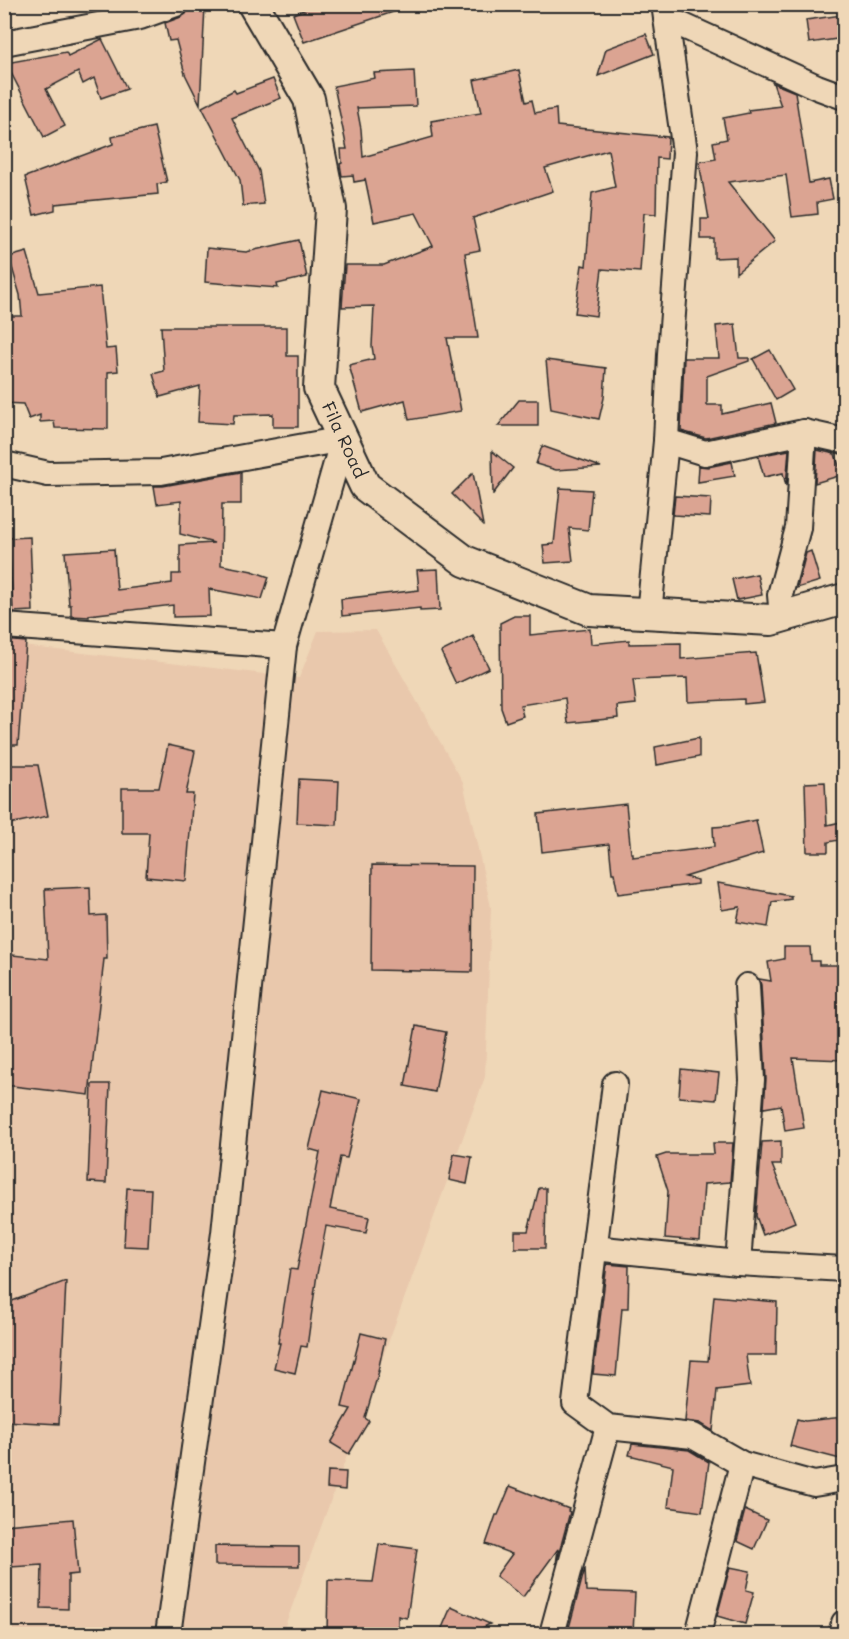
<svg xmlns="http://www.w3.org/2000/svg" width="849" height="1639" viewBox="0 0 849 1639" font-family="Mali,sans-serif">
	<rect width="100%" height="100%" fill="#efd7b7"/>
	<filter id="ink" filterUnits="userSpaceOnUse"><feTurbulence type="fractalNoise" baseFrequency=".0167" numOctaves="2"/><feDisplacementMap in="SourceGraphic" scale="12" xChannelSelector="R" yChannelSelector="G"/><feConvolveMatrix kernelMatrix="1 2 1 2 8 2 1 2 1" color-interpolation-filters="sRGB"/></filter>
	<g filter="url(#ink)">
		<!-- built -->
		<path fill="#e9c8ac" d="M376,630l87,152 28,125 -6,170 -203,557h-277v-990l294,34 19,-47z"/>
		<!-- building -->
		<g fill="#dba492" stroke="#2b2b2b" stroke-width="1.5">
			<path d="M319,4h85l1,4 -101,34 -11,-28z"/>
			<path d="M190,5l15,1 -5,98 -15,-30 -9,-34 -7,1 -4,-18 16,-6 5,-3z"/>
			<path d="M842,15l2,23 -35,5 -3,-23z"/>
			<path d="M646,34l8,20 -56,22 8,-27z"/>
			<path d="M102,39l25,50 -26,9 -7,-20 -11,6 -5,-12 -32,17 19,37 -21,11 -38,-74 60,-11 2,4z"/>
			<path d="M519,70l7,32 6,-2 3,13 21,-4 1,17 111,11 -1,22 -10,-1 -1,56 -12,-1 -4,59 -38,-3 -6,47 -21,-3 7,-48 4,1 6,-73 23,-6 -7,-37 -63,18 8,23 -80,27 7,32 -15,3 13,85h-31l14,73 -52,9 -4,-20 -43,12 -13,-47 25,-6 -2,-13 2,-40 -32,1 3,-42h39l49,-19 -17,-33 -42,9 -9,-44v2l-11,2 -1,-7 -11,1 -2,-12 2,-1 -1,-14h6l-13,-63 41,-8 -1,-5 40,-2 2,35 -59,2 4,21 2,28 70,-20 -2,-16 50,-8 -7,-33z"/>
			<path d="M273,79l8,19 -49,20 27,53 5,33 -21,2 -3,-26 -38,-73 32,-17 2,3z"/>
			<path d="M773,83l22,9 14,91 20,-4 4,20 -16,3 1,12 -26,3 -6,-42 -58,7 47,59 -39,32v-16l-22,1v-19h-13v-20h8l-10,-57 17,-3 -3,-17 14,-3 -4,-21 26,-5 -1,-3 33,-4z"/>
			<path d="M154,127l13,55 -10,2 1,10 -103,10v6l-21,5 -9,-38 88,-33 -1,-7z"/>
			<path d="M299,240l8,37 -30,7 1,4 -73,-6 2,-34 39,4z"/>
			<path d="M27,252l12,41 61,-6 6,62 10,-1 2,23 -10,1v57l-53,-1 -1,-7 -14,1v-7l-11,4 -6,-15 -19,-1v-87h18l-2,-21 -11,-38z"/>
			<path d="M735,324l4,34h10v3l-42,15v29h15v9l49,-11 5,20 -70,15 -25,-7 3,-73h35l-3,-32z"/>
			<path d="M161,327h126v29h11v71h-25v-13l-39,1 -1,9 -35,-2 2,-36 -40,11 -7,-23 11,-3z"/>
			<path d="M770,350l23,40 -17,10 -23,-41z"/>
			<path d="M546,360l60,8 -2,30 -5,21 -48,-10z"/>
			<path d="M519,400h19v26h-40z"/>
			<path d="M542,446l59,21 -45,3 -20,-6z"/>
			<path d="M789,450l-3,36 -3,-13 -19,4 -6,-21z"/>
			<path d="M817,450l18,4 7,21 -27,8z"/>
			<path d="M492,451l21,17 -20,26z"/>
			<path d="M732,462l3,14 -37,6 1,-16 9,1z"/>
			<path d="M241,472v32h-19l-1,61 31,6 17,6 -7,22 -53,-10 1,27 -37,1v-12l-84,10v2l-18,-1v-11h-2l-4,-53 49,-3 3,41 55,-7v-9h8v-29l34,-2 -34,-9 1,-33 -24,3 -3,-18h9z"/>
			<path d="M473,473l10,52 -31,-31z"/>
			<path d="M560,488l32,2 -4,40 -19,-2 4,33 -28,2 -2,-18 11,-1z"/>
			<path d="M675,496l36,2 -1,19 -37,-2z"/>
			<path d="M30,537l3,74 -20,1 -4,-74z"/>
			<path d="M811,551l9,30 -23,7 9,-35z"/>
			<path d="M438,569l2,41 -20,1v-3l-78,8 -1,-17 78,-9 -2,-20z"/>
			<path d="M757,574l5,21 -25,5 -5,-21z"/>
			<path d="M514,616h16v19l60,-6 1,15 38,-4v4l52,-1v16l75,-6 8,49 -20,2v-5l-56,3 -1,-24 -54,2 3,24 -19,2 1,12 -50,5 -3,-25 -45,7 3,11 -17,6 -5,-14 -1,-85z"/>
			<path d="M473,636l16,32 -33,16 -15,-32z"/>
			<path d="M4,640l22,2 -8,103h-14z"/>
			<path d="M699,738v19l-42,8 -2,-18z"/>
			<path d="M168,745l27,6 -9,43h7l-7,87 -40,-4 3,-44h-27v-45h37z"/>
			<path d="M4,765h34l10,51 -44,9z"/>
			<path d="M299,779l40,2 -2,44 -40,-2z"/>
			<path d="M825,782l2,43 14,-3 3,17 -16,3v10h-21l-2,-69z"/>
			<path d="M626,804l5,49h2v4l81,-10 -1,-20 15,-1 28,-6 7,33 -78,24 13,3v4l-80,10 -4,-21h-2l-3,-29 -67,8 -4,-38z"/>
			<path d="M372,865l101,1 -1,106 -101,-2z"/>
			<path d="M718,883l73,13v3l-19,3 -4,25 -31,-5 3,-15 -18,3z"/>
			<path d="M90,887l1,29 15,-1 1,44h-3l-15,136 -85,-10v-131l44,5 -3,-70z"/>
			<path d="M784,947h26l1,14h8v4h25v95l-51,-2 11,70 -19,3 -4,-26 -17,3 2,-29 -5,-94 -2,-6 12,2 -3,-19 16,-3z"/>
			<path d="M416,1026l30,6 -11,60 -30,-6z"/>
			<path d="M681,1069l38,4 -3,27 -37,-3z"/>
			<path d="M92,1084h18l-4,99 -18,-1z"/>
			<path d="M323,1090l38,9 -14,59 -7,-1 -10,52 39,8 -3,16 -40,-7 -9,48 -10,73 -6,-1 -6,27 -21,-5 6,-25h-2l12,-74 7,1 23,-118 -11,-3z"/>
			<path d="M781,1141v24h-9l23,57 -32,13 -7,-19 6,-74z"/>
			<path d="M713,1143h20l-3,39 -26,2 -4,57 -35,-3 3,-47 -11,-34 9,-3h48z"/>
			<path d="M454,1154l18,3 -5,27 -18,-4z"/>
			<path d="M127,1188l24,1 -3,58 -24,-1z"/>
			<path d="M539,1188h7l-1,60h-30v-17h13z"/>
			<path d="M607,1264l22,2 -1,42h-6l-6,68 -23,-2z"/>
			<path d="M66,1281l-7,143 -55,-3v-117z"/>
			<path d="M714,1296l63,6 -1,53h-30l4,31 -33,4 -4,41 -13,-8 -15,-2 6,-61 17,1z"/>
			<path d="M361,1333l24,6 -7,32h1l-14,47 4,3 -20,33 -18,-11 20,-34 -9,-2z"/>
			<path d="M844,1417v43l-54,-14 7,-27 8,2z"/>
			<path d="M632,1444l57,6 20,12 -7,50 -34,-5 5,-41 -44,-11z"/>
			<path d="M328,1471l18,1 -1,18 -18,-2z"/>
			<path d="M510,1486l59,23 -1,2 2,1 -14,52 2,-15 -35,48 -27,-21 16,-22 -26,-10 10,-29h2z"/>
			<path d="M745,1510l22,10 -13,29 -17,-8z"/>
			<path d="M73,1519l5,55 -10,1v34l-27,-1 1,-43 -32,2 -5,-42z"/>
			<path d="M379,1544l38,5 -10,69 -9,-2v19h-71l1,-55 45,2z"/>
			<path d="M215,1546l84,1v19l-84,-1z"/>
			<path d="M730,1567l20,4 -4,19 8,2 -9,32 -28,-8z"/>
			<path d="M585,1568l1,23 49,2 -2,40 -56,-2v4h-10z"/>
			<path d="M451,1607l39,17 -22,11h-29z"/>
		</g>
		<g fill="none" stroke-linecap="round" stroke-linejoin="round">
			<!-- minor casing -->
			<g stroke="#2b2b2b" stroke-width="28">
				<g id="minor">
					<path d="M666,18l151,69 27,10"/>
					<path d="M4,43l136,-26 36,-13"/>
					<path d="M666,441l39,12 99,-21 40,9"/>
					<path d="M4,464l44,10 113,-2 182,-33 -59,207 -60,587 -56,401"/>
					<path d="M649,614l17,-173 4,-87 15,-202 -21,-148"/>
					<path d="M782,617l-2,-22 18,-67 6,-96"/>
					<path d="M4,626l280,20"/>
					<path d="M615,1084l-40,319 33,24 85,9 49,28 72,20 30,-5"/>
					<path d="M594,1248l144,15 106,6"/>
					<path d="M738,1263l14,-183 -5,-94"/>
					<path d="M552,1634l56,-207"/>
					<path d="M698,1634l44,-170"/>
					<path d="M841,1634l3,-11"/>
				</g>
			</g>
			<!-- tertiary casing -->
			<g stroke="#2b2b2b" stroke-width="34">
				<path id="tertiary" d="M253,4l56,95 22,110 -12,179 46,98 100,75 124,49 182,10 73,-21"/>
			</g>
			<!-- minor -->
			<use href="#minor" stroke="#efd7b7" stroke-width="24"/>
			<!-- tertiary -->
			<use href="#tertiary" stroke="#efd7b7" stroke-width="30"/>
		</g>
	</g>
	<g text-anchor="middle" stroke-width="4.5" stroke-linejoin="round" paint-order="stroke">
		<!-- street labels -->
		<g font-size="18" fill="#2b2b2b" stroke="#efd7b7">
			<text transform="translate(344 440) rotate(65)" y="6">Fila Road</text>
		</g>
	</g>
	<!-- margin -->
	<rect width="849" height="1639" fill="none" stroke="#efd7b7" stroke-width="24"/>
	<rect x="12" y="12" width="825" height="1615" fill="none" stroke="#2b2b2b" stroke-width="2" filter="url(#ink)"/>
</svg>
